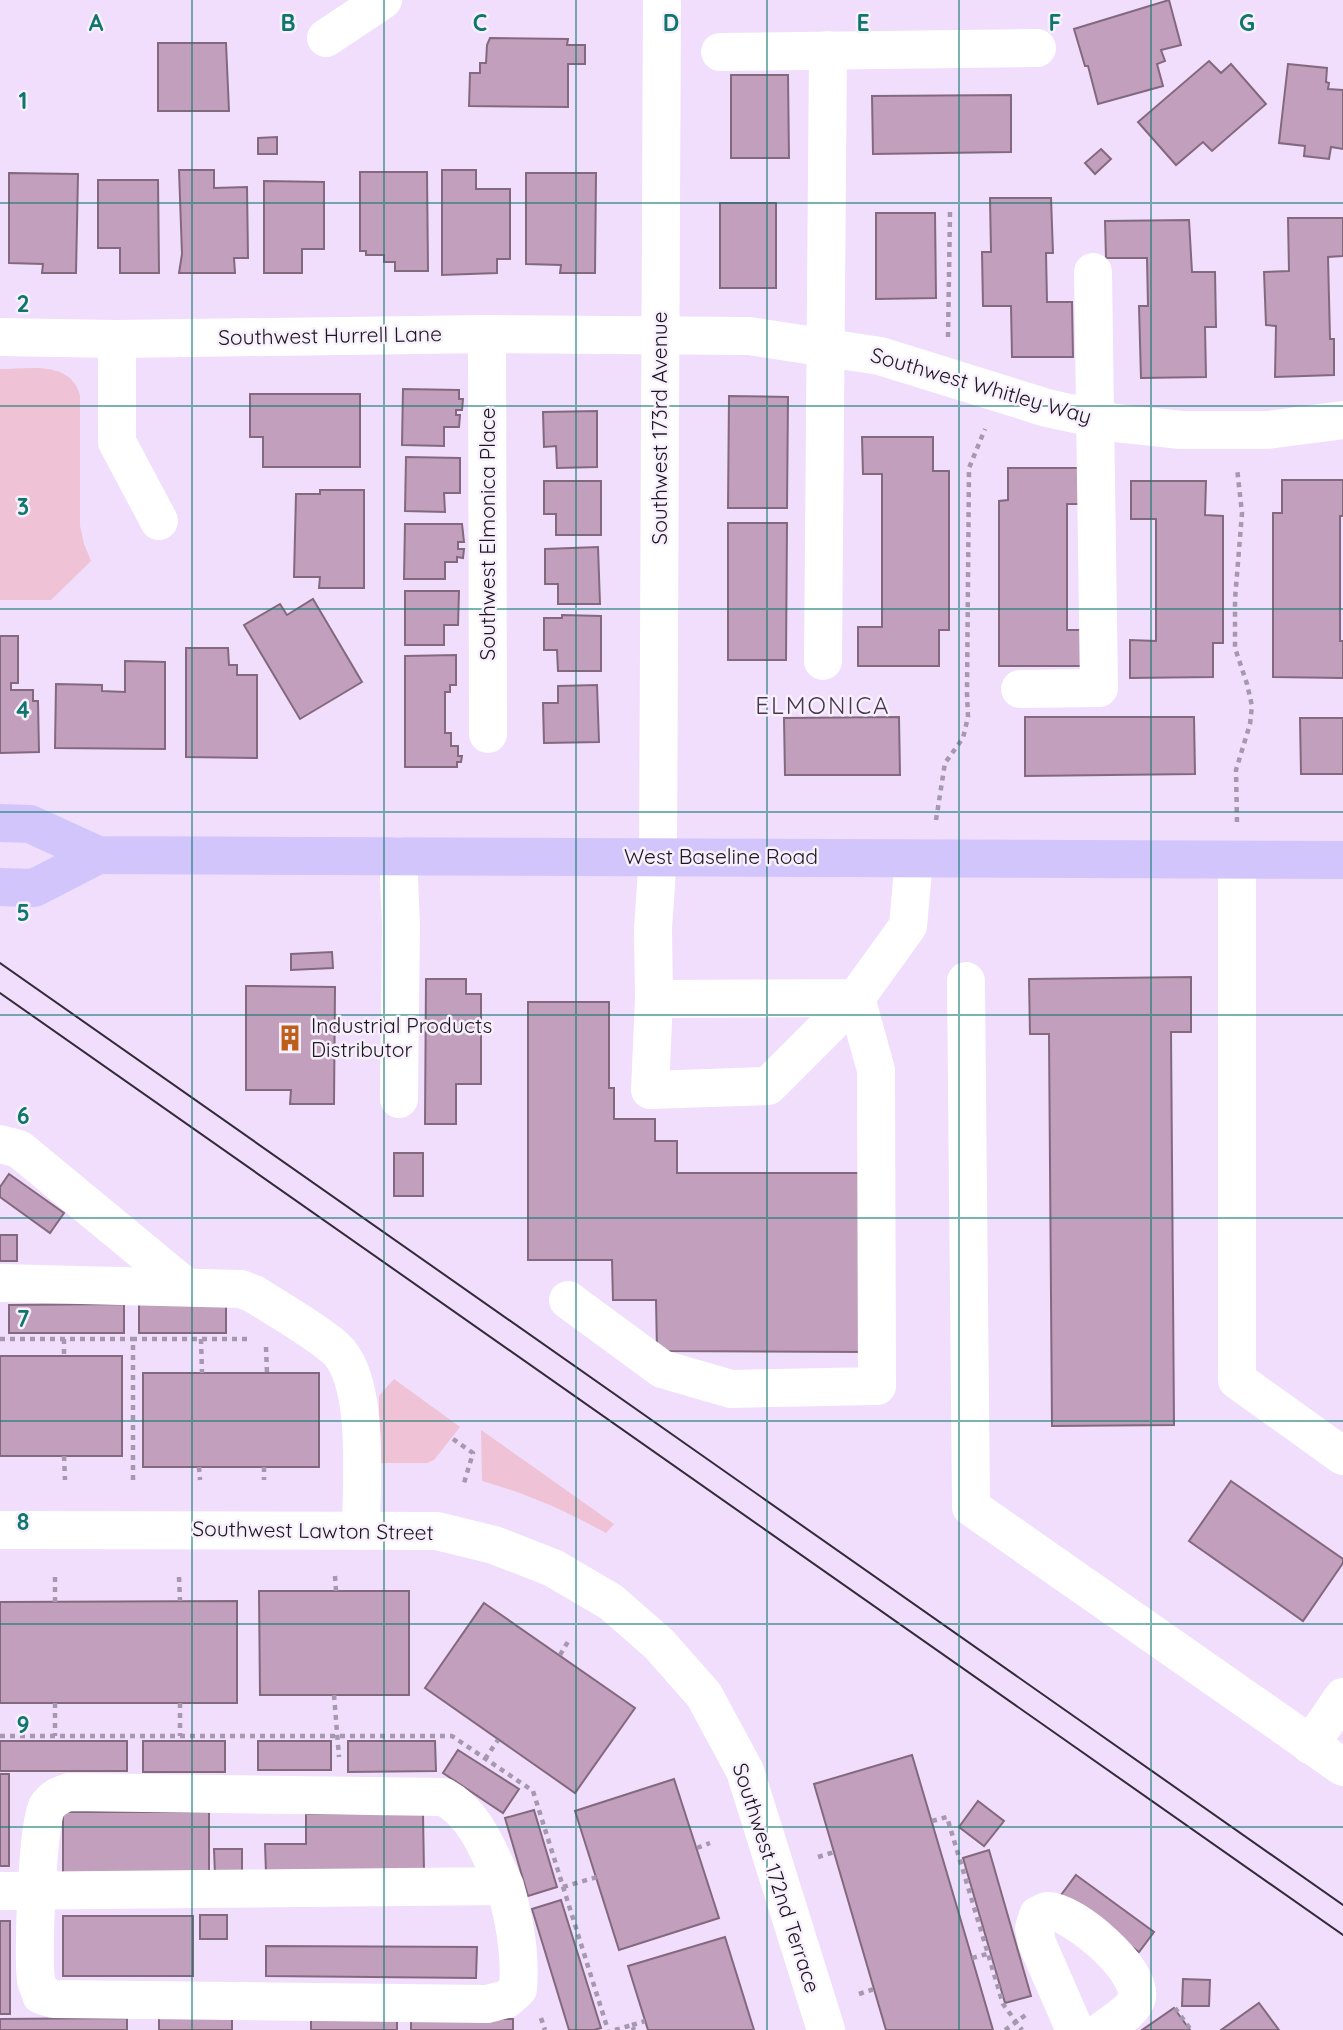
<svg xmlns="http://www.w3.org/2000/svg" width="1343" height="2030" viewBox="0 0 1343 2030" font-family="Quicksand,sans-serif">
	<rect width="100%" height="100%" fill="#f0defc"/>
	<!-- green -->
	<g fill="#efc2d5">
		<path d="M0,369c29,0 70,-9 80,26v131l4,18 7,17 -40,39h-51z"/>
		<path d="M394,1379l66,48 -26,33 -7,3h-48v-67z"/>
		<path d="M481,1430l133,94 -8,9c-42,-23 -78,-39 -124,-52z"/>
	</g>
	<!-- building -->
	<g fill="#c29fbc" stroke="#83697e" stroke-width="2">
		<path d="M1169,0l12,45 -20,5 4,11 -8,3 6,22 -65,18 -10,-38h-3l-11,-37z"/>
		<path d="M490,38l78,1 -1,6h18v19h-17v43l-99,-1 1,-33h10v-10h6l1,-18z"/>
		<path d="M158,43h68l3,68h-71z"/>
		<path d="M1209,61l12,12 10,-9 35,40 -54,47 -9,-9 -27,23 -38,-43z"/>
		<path d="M1288,64l39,4 -1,14 3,1 -1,6 15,1v59l-12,-2 -2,12 -25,-3 1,-10 -26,-3z"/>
		<path d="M731,75h57l1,83h-58z"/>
		<path d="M1011,95v57l-138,2 -1,-58z"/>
		<path d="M277,137v17h-19v-16z"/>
		<path d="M1101,149l10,10 -16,15 -10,-11z"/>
		<path d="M179,170h35v18l33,-1 1,71h-14l1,15h-56l3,-19z"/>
		<path d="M442,170h34v19h34v70h-13v14l-55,2z"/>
		<path d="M360,172h67l1,99h-33v-9h-11v-7h-18v-4h-6z"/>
		<path d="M9,173l69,1 -2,99h-34l1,-9 -34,-1z"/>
		<path d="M526,173h70l-1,100h-35l1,-8 -35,-1z"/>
		<path d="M98,180h60l1,93h-39v-25h-22z"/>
		<path d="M264,181l60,1v67h-22v24h-38z"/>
		<path d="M990,198h61l2,55h-7l1,49h25l1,55h-61l-1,-51h-28l-1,-54h9z"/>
		<rect x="720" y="203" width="56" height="85"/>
		<path d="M876,213h59l1,85 -60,1z"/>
		<path d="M1288,218h55v38l-15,1 2,82h4v36l-59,2 1,-51 -10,-1 -2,-53 25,-1z"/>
		<path d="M1189,220l3,52h23l1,55h-11l1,50 -65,1 -2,-72h9l-1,-48h-41l-1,-37z"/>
		<path d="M403,389l56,1v9h4l-1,11h-6v5h4l-1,12h-15v19l-42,-1z"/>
		<path d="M250,394h110v73h-97v-30h-13z"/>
		<path d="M729,396l59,1 -1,111h-59z"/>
		<path d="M597,411v56l-40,1 -1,-22 -12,1 -1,-35z"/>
		<path d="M862,437h71v34h16v159h-10v36h-81v-39h24v-153h-19z"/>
		<path d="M406,457l54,1v35h-16l1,19 -40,-1z"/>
		<path d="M1008,468h74l1,36h-16v126h15l-1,36h-82v-165l9,-1z"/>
		<path d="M1282,480h61v36h-3v125h3v37l-70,-1v-164h9z"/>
		<path d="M544,481h57v54h-45v-21h-12z"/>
		<path d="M1131,481h75l-1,34 18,1v127h-10v34l-83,1v-38l26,1v-122h-25z"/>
		<path d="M320,490h44v98h-45l1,-11h-26l2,-83h24z"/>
		<path d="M728,523h59l-1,137h-58z"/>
		<path d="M405,524h57l2,18h-6v7h6l-1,9 -6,-1v5h-12v17h-41z"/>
		<path d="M598,547l2,57h-42v-20h-13v-35z"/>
		<path d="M405,591h54l-1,34h-14v20h-39z"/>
		<path d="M313,599l49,83 -62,37 -56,-94 36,-21 7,11z"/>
		<path d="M562,615l39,1v55h-43l-1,-21h-13v-32h18z"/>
		<path d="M0,636h18v47h-7v7h22v11h5l1,51 -39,1z"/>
		<path d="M186,648h42l1,17h8v10h20v83l-71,-1z"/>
		<path d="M456,655v30h-6v7h-5v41h6v13h7v10h4l-1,6h-4v5h-52v-111z"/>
		<path d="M125,661l40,1v87l-110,-1 1,-64 46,1v6l23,1z"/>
		<path d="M597,685l2,57 -55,1 -1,-40h15v-17z"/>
		<path d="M899,717l1,58h-115l-1,-57z"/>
		<path d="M1025,717h169l1,57 -170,2z"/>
		<path d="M1300,718h43v56h-42z"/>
		<path d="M332,952l1,16 -42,2v-16z"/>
		<path d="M1191,977v55h-20l3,393 -122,1 -3,-392h-19l-1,-55z"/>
		<path d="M426,979h40v15h15v90h-25v40h-31z"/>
		<path d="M246,986l89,1 -1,117h-44l1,-14h-45z"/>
		<path d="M528,1002h81v86h5v31h41v22h22v32h189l1,179 -210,-1 -1,-51h-43l-1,-40h-84z"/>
		<rect x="394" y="1153" width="29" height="43"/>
		<path d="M9,1174l55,39 -14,20 -50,-36v-10z"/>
		<rect x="0" y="1235" width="17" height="26"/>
		<path d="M226,1303v30h-87v-29z"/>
		<path d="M124,1304v29h-115v-28z"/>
		<rect x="0" y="1356" width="122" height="100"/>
		<rect x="143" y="1373" width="176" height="94"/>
		<path d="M1231,1481l112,78v4l-40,58 -114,-80z"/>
		<path d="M259,1591h150v104h-149z"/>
		<path d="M237,1601v102h-237v-101z"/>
		<path d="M484,1603l151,105 -60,85 -150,-105z"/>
		<rect x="0" y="1741" width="127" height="30"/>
		<rect x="143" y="1741" width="82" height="31"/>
		<rect x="258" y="1741" width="73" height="29"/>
		<path d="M348,1741h87l1,30 -88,1z"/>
		<path d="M458,1750l61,39 -16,24 -60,-40z"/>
		<path d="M912,1755l60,203 21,72h-107l-72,-246z"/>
		<rect x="0" y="1774" width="9" height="92"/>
		<path d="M674,1779l45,139 -100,32 -44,-139z"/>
		<path d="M978,1801l26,20 -20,25 -25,-19z"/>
		<path d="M534,1810l23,77 -29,9 -23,-78z"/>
		<rect x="63" y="1812" width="146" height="63"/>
		<path d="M306,1814h117l1,58 -158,1 -1,-29h41z"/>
		<path d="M214,1849h28v26h-27z"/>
		<path d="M989,1850l42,146 -26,7 -42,-145z"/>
		<path d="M1076,1875l78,57 -15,20 -78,-57z"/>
		<path d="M561,1900l40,128 -7,2h-25l-37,-121z"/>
		<rect x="200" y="1915" width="27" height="24"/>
		<rect x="63" y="1916" width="130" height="60"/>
		<rect x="0" y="1921" width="10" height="93"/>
		<path d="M725,1937l29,93h-106l-20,-64z"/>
		<path d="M266,1946l211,1 -1,31 -210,-2z"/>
		<path d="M1183,1979l27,1 -1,26h-27z"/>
		<path d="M1259,2003l20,27h-58z"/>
		<path d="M1174,2008l16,22h-48z"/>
		<path d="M127,2018v12h-127v-11z"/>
		<rect x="159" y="2018" width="73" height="12"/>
		<path d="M311,2018l86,1v11h-86z"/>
		<path d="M411,2018l102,1v11h-102z"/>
	</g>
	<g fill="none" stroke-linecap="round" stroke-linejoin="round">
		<!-- path -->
		<g stroke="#a698af" stroke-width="4.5" stroke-dasharray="5 5" stroke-linecap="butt">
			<path d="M948,337l2,-125"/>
			<path d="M936,820l9,-57 18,-25 5,-21 -1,-24 2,-225 16,-39"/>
			<path d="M1237,822l-1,-52 14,-46 2,-18 -5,-22 -12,-36v-49l7,-86 -5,-45"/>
			<path d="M0,1339h133"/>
			<path d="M64,1339v17"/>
			<path d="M201,1339l1,34"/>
			<path d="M266,1347l1,26"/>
			<path d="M453,1439l20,14 -9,30"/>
			<path d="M64,1456l1,24"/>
			<path d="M199,1467l1,13"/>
			<path d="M264,1467v13"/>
			<path d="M133,1480v-141h118"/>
			<path d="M335,1576l1,15"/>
			<path d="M55,1577v25"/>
			<path d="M179,1577l1,24"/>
			<path d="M560,1655l9,-15"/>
			<path d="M334,1695l5,62"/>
			<path d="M55,1703v33"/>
			<path d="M180,1703v33"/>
			<path d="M0,1736h452l81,55 75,239"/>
			<path d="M485,1759l13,-19"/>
			<path d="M932,1821l15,-4 56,187 19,26"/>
			<path d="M697,1848l13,-5"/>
			<path d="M818,1857l16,-5"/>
			<path d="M563,1887l34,-10"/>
			<path d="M972,1958l15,-4"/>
			<path d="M859,1994l15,-5"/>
			<path d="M1175,2008l16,22"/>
			<path d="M541,2018l4,12"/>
			<path d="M632,2025l13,-4"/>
			<path d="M615,2030l17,-5 2,5"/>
			<path d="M1005,2030l22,-16"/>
		</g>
		<!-- minor -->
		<g stroke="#fff" stroke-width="38">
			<path d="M662,0l-4,857 -5,71 1,71 202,-1 52,-72 6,-67"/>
			<path d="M326,38l57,-38"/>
			<path d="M720,52l317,-4"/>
			<path d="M487,334l1,400"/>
			<path d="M0,337l117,2 370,-5 262,2 131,20 167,52 69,15 65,7h86l76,-10"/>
			<path d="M117,339v103l42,79"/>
			<path d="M823,661l5,-611"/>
			<path d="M1020,689l79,-1 -6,-416"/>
			<path d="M398,856l3,70 -2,173"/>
			<path d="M1237,860v520l106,76"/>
			<path d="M966,981l5,526 372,260"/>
			<path d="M0,1144l19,5 167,138"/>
			<path d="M0,1283l241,6 13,5c26,17 58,34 81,54 36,32 26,136 26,183"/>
			<path d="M568,1300l94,69 69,20 146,-3 -1,-316 -20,-72 -88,88 -118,4 4,-91"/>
			<path d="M0,1530l437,1 57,14 59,23 58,34 48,42 45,51 41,76 81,259"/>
			<path d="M1310,1745l33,-48"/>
			<path d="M0,1891c168,-2 337,-3 505,-5 10,35 16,68 13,103l-11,10 -20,5 -433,-5 -13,-4c-1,-5 -4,-10 -5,-15 -3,-24 1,-156 11,-173 5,-9 13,-12 22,-15l375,5c33,18 45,57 61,89"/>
			<path d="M1075,2030l-38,-87 -3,-15 4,-13c3,-1 7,-4 10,-4 25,0 94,59 89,86 -3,14 -24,25 -34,33"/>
		</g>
		<!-- major -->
		<g stroke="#d1c5fc" stroke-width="38">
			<path d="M0,823l30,1 68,31 1245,5"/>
			<path d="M0,887l34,1 64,-33"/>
		</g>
		<!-- tram -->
		<g stroke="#332b37" stroke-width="2">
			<path d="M0,963l1343,942"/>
			<path d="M0,993l1343,942"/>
		</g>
	</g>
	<!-- grid -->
	<path fill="none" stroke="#0f766e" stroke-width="2" stroke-opacity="0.55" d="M192,0v2030M384,0v2030M576,0v2030M767,0v2030M959,0v2030M1151,0v2030M0,203h1343M0,406h1343M0,609h1343M0,812h1343M0,1015h1343M0,1218h1343M0,1421h1343M0,1624h1343M0,1827h1343"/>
	<!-- icons -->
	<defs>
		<g id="building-bare" transform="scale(2.1)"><path d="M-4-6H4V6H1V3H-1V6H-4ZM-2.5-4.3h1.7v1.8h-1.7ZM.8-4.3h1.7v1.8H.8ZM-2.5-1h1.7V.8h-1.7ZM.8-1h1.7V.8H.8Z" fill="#be5e1b" stroke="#f7f0fc" stroke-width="2.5" paint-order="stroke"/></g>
	</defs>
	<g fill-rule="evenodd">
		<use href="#building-bare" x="290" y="1038"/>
	</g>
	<g text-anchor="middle" stroke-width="5" stroke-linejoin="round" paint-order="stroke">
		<!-- street labels -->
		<g font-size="21" fill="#1d1721" stroke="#f7f0fc">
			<text transform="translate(330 336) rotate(-1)" y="7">Southwest Hurrell Lane</text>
			<text transform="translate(981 386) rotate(16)" y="7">Southwest Whitley Way</text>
			<text transform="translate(660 428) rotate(-90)" y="7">Southwest 173rd Avenue</text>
			<text transform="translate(488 534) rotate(-90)" y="7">Southwest Elmonica Place</text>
			<text x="721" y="864">West Baseline Road</text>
			<text transform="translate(313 1531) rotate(1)" y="7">Southwest Lawton Street</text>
			<text transform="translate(776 1878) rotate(72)" y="7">Southwest 172nd Terrace</text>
		</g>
		<!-- poi labels -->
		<g font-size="21" fill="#1d1721" stroke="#f7f0fc" text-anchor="start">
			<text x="311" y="1033">Industrial Products<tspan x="311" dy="24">Distributor</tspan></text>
		</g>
		<!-- quarter labels -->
		<g font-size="24" letter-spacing="2" fill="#46374f" stroke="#f7f0fc">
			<text x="823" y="714">ELMONICA</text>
		</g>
	</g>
	<g font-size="23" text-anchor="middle" font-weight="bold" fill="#0f766e" stroke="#f7f0fc" stroke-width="5" stroke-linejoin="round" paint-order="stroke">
		<text x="96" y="31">A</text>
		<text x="288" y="31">B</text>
		<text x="480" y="31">C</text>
		<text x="671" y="31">D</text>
		<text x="863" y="31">E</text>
		<text x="1055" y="31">F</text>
		<text x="1247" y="31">G</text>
		<text x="23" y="109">1</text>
		<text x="23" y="312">2</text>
		<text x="23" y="515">3</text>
		<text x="23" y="718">4</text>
		<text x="23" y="921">5</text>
		<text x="23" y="1124">6</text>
		<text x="23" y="1327">7</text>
		<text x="23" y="1530">8</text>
		<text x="23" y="1733">9</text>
	</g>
</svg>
